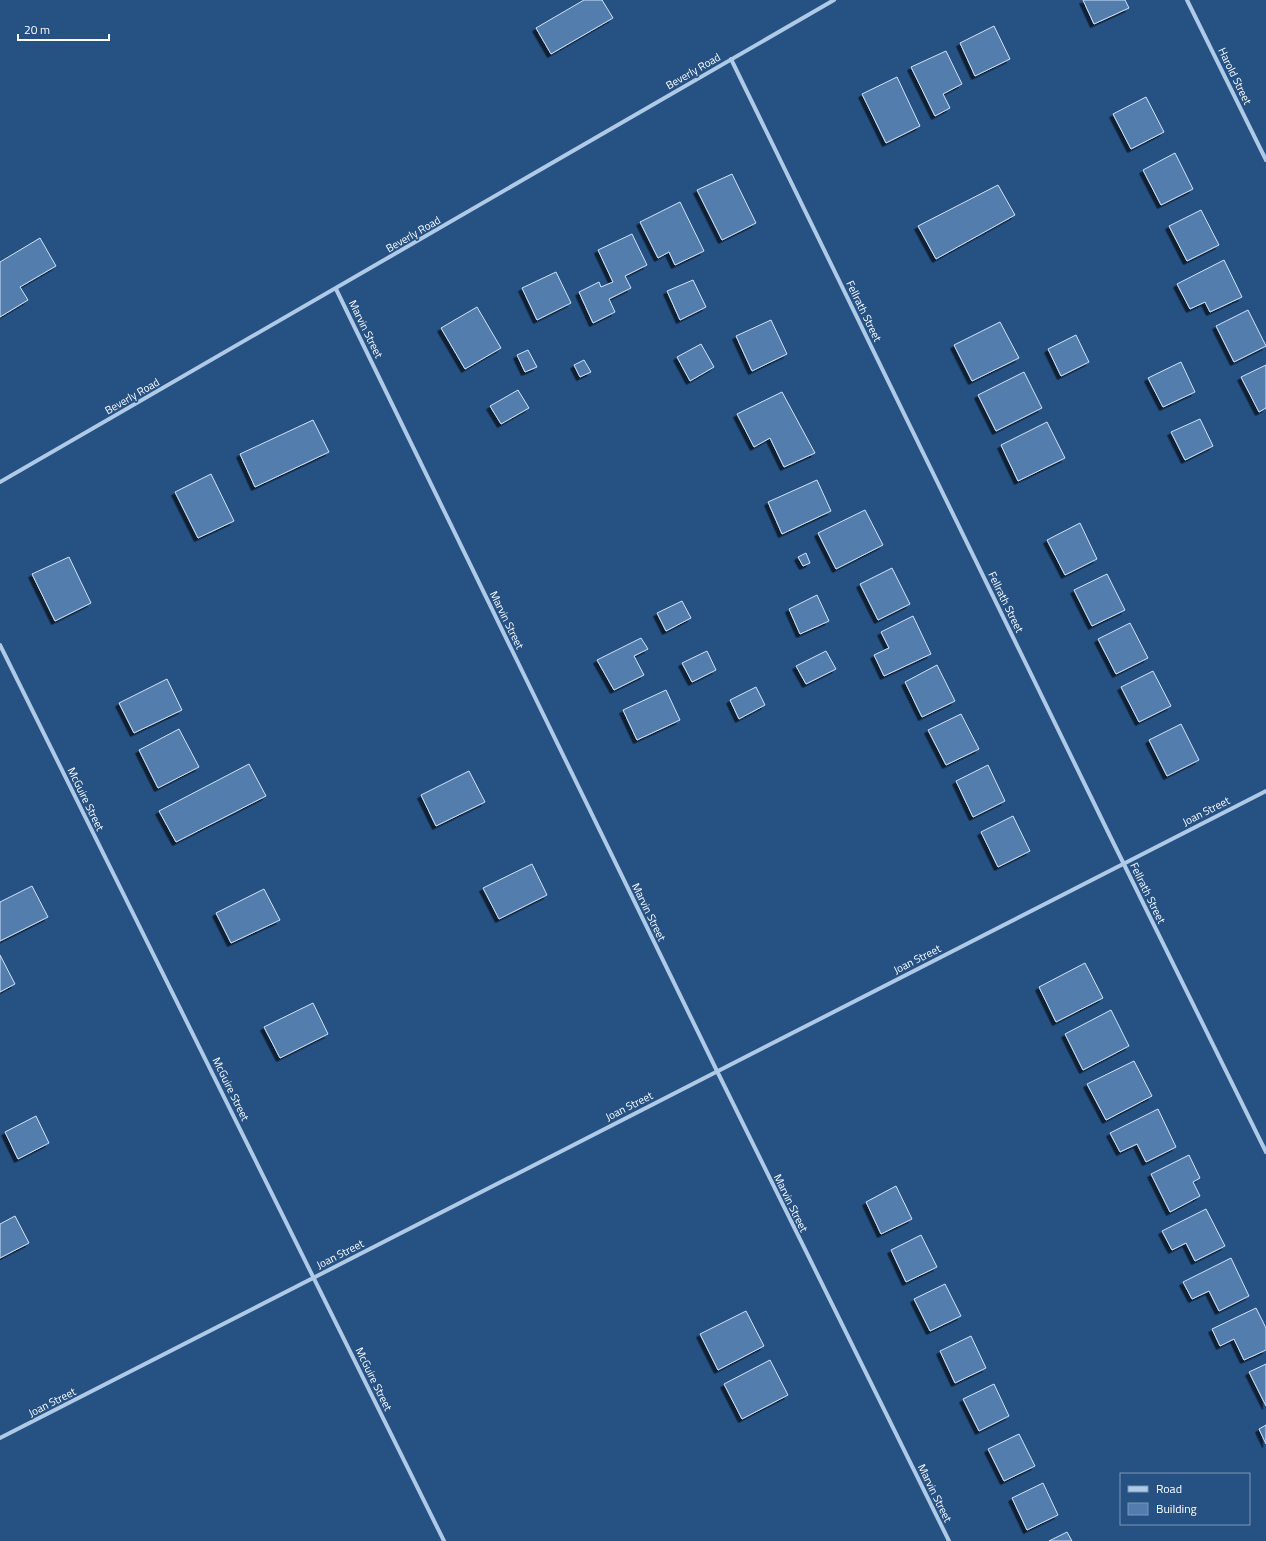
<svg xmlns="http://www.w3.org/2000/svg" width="1266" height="1541" viewBox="0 0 1266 1541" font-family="'Titillium Web',sans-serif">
	<defs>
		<filter id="shadow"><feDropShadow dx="-3.5" dy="3.5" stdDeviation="0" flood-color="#0009"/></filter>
	</defs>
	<rect width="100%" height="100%" fill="#265183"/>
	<!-- building -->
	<g fill="#527dad" stroke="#d2e3f6" filter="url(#shadow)">
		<path d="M584,0h18l11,18 -62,36 -15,-26z"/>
		<path d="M1083,0h42l4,8 -35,16z"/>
		<path d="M994,26l16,33 -35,17 -15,-33z"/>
		<path d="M946,51l16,33 -19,10 7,14 -15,8 -24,-49z"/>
		<path d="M897,77l23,49 -34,17 -24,-49z"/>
		<path d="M1146,97l18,35 -33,17 -18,-35z"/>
		<path d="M1175,153l18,36 -32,16 -18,-35z"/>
		<path d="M732,174l24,49 -34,17 -25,-50z"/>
		<path d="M998,185l17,30 -79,44 -18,-33z"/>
		<path d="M680,202l24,49 -29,14 -6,-13 -11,6 -18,-36z"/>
		<path d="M1201,210l18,35 -32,16 -18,-35z"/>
		<path d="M632,234l15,31 -22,11 6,12 -22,11 6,13 -22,11 -14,-31 20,-10 2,5 12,-5 -15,-32z"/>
		<path d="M40,238l16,28 -36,21 8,13 -28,17v-55z"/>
		<path d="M1224,260l18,37 -32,15 -5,-10 -15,7 -13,-25z"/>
		<path d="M556,272l15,31 -34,17 -15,-32z"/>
		<path d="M693,280l13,27 -26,13 -13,-29z"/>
		<path d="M477,307l24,41 -36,21 -24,-41z"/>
		<path d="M1248,310l18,36 -32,16 -18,-36z"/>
		<path d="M771,320l16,34 -35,17 -16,-35z"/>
		<path d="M1000,322l19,36 -47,23 -18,-36z"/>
		<path d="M1076,335l13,27 -28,14 -13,-27z"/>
		<path d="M701,344l13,23 -24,14 -13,-24z"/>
		<path d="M528,350l9,17 -12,5 -8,-17z"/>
		<path d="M584,360l7,12 -11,5 -6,-12z"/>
		<path d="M1181,362l14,30 -32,15 -15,-29z"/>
		<path d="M1266,365v43l-7,4 -18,-35z"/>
		<path d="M1024,372l18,36 -46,23 -18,-36z"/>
		<path d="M518,390l11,18 -28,16 -11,-18z"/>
		<path d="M782,392l33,61 -31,14 -14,-29 -16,9 -17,-33z"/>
		<path d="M1200,419l13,27 -28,14 -14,-28z"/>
		<path d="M313,420l16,32 -74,35 -15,-33z"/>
		<path d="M1047,422l18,36 -47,23 -17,-36z"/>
		<path d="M211,474l23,47 -36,17 -23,-46z"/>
		<path d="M817,480l14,31 -49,23 -14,-32z"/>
		<path d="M865,510l18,35 -47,24 -18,-36z"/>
		<path d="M1080,523l17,36 -32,16 -18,-35z"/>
		<path d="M806,553l4,10 -7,3 -5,-9z"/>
		<path d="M69,557l22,46 -36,18 -23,-47z"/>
		<path d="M892,568l18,36 -32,16 -18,-36z"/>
		<path d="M1107,574l18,36 -33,16 -18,-36z"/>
		<path d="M817,595l12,26 -29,13 -11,-25z"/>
		<path d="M682,601l9,17 -25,13 -9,-18z"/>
		<path d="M913,616l18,38 -47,22 -10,-21 15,-7 -8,-16z"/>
		<path d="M1130,623l18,35 -32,16 -18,-35z"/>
		<path d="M641,638l7,11 -14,7 10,19 -30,15 -17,-30z"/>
		<path d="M707,651l9,19 -24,12 -10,-19z"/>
		<path d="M826,651l10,18 -30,15 -10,-18z"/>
		<path d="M937,665l18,36 -33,16 -17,-35z"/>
		<path d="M1153,671l18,35 -32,16 -18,-35z"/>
		<path d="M167,679l15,31 -48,23 -15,-30z"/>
		<path d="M756,687l9,18 -26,14 -9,-19z"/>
		<path d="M666,690l14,30 -43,20 -14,-30z"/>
		<path d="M961,714l18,35 -33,16 -18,-35z"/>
		<path d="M1181,724l18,36 -32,16 -18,-36z"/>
		<path d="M179,729l20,38 -41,21 -19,-38z"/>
		<path d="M249,764l17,32 -90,46 -17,-31z"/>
		<path d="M988,765l17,36 -32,16 -17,-36z"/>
		<path d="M469,771l16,31 -49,24 -15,-31z"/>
		<path d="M1013,816l17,35 -32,16 -17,-35z"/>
		<path d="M532,864l15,31 -48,24 -16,-31z"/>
		<path d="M32,886l16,31 -48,24v-39z"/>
		<path d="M264,889l16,31 -49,23 -15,-30z"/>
		<path d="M0,955l15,29 -15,8z"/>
		<path d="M1085,963l18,35 -47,24 -17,-35z"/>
		<path d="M313,1003l15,31 -48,24 -16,-31z"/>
		<path d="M1111,1010l18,36 -46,24 -18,-36z"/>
		<path d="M1134,1061l18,35 -46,24 -19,-36z"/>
		<path d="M1158,1109l18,38 -30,15 -9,-18 -17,8 -10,-19z"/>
		<path d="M36,1116l13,27 -31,16 -13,-27z"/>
		<path d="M1189,1155l11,23 -7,4 7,14 -30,16 -19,-38z"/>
		<path d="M896,1186l16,33 -31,15 -15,-32z"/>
		<path d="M1206,1209l19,37 -30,15 -9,-18 -14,7 -10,-19z"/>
		<path d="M15,1216l14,27 -29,15v-34z"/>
		<path d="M921,1235l16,32 -31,15 -15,-32z"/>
		<path d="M1231,1258l18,38 -30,15 -10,-20 -17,8 -9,-17z"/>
		<path d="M945,1284l16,32 -31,15 -16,-32z"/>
		<path d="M1256,1308l10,20v22l-22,10 -10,-21 -14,7 -8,-17z"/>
		<path d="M746,1311l18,35 -46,24 -18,-36z"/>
		<path d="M971,1336l15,32 -31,15 -15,-32z"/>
		<path d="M770,1360l18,35 -46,24 -18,-35z"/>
		<path d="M1266,1364v42l-17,-34z"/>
		<path d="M994,1384l15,32 -30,15 -16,-32z"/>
		<path d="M1266,1425v19l-7,-15z"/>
		<path d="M1019,1434l16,32 -31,15 -16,-32z"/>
		<path d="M1043,1483l15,32 -31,15 -15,-32z"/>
		<path d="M1067,1532l5,9h-23z"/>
	</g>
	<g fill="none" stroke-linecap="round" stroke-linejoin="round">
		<!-- street -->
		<g stroke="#afcae7" stroke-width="4">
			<path d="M1187,0l79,160"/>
			<path d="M731,59l379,777 156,316"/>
			<path d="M336,289l381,782 232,470"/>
			<path d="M0,482l834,-482"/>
			<path d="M0,645l444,896"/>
			<path d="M0,1438l1266,-647"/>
		</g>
	</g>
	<g text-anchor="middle" stroke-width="3.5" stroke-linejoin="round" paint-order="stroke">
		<!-- street labels -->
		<g font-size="11" fill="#fff" stroke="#265183">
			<text transform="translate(693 71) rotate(-30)" y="4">Beverly Road</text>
			<text transform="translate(1235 76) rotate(64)" y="4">Harold Street</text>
			<text transform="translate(413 234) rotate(-30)" y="4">Beverly Road</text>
			<text transform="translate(864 311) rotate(64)" y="4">Fellrath Street</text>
			<text transform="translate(366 329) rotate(64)" y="4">Marvin Street</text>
			<text transform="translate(132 396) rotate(-30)" y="4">Beverly Road</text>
			<text transform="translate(1006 602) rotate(64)" y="4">Fellrath Street</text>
			<text transform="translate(507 620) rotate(64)" y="4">Marvin Street</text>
			<text transform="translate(86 799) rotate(64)" y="4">McGuire Street</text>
			<text transform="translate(1206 811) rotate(-27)" y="4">Joan Street</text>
			<text transform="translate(1148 893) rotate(64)" y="4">Fellrath Street</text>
			<text transform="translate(649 912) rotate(64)" y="4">Marvin Street</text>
			<text transform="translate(917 959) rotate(-27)" y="4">Joan Street</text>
			<text transform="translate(231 1089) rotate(64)" y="4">McGuire Street</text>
			<text transform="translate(629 1106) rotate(-27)" y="4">Joan Street</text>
			<text transform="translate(791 1203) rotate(64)" y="4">Marvin Street</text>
			<text transform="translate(340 1254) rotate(-27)" y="4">Joan Street</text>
			<text transform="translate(374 1379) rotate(64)" y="4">McGuire Street</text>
			<text transform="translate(52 1402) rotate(-27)" y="4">Joan Street</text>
			<text transform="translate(935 1493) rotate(64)" y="4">Marvin Street</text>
		</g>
	</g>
	<!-- legend -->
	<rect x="1120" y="1473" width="130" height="52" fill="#265183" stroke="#7d97b5"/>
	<rect x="1128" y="1486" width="20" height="6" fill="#afcae7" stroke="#7d97b5"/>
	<text x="1156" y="1493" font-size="12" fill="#ffffff">Road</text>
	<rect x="1128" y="1503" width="20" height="12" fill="#527dad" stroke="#7d97b5"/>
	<text x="1156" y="1513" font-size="12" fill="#ffffff">Building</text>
	<!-- scale -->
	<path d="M18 34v6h91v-6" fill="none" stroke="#ffffff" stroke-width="2"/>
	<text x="24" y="34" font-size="12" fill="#ffffff" stroke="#265183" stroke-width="3" paint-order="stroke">20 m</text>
</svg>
